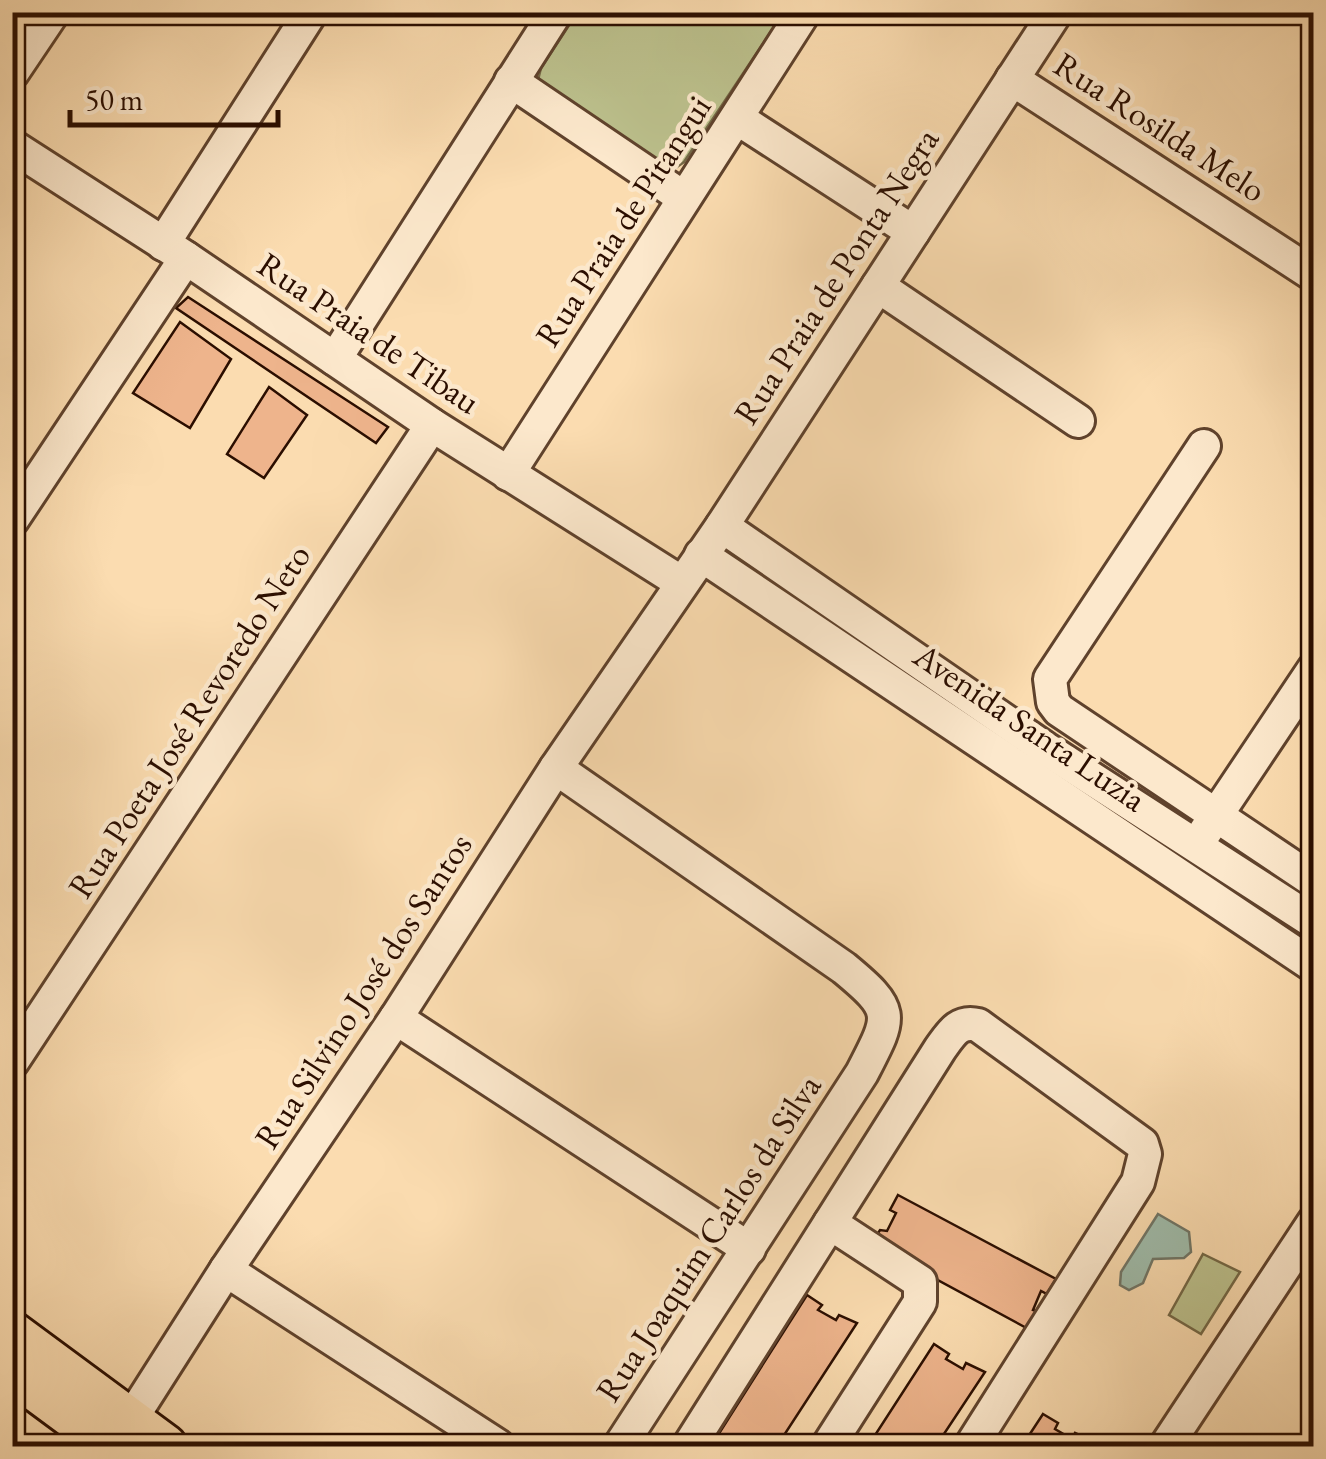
<svg xmlns="http://www.w3.org/2000/svg" width="1326" height="1459" viewBox="0 0 1326 1459" font-family="'EB Garamond',serif">
	<rect width="100%" height="100%" fill="#fbdcb0"/>
	<filter id="stains"><feTurbulence type="fractalNoise" baseFrequency=".002" numOctaves="4"/><feColorMatrix values="0 0 0 0 .2 0 0 0 0 .09 0 0 0 0 .02 0 0 0 .5 -.17"/></filter>
	<radialGradient id="worn" r=".72"><stop offset=".6" stop-color="#630" stop-opacity="0"/><stop offset="1" stop-color="#630" stop-opacity=".3"/></radialGradient>
	<!-- green -->
	<g fill="#bcc18d" stroke="#746846" stroke-width="2.5">
		<path d="M775,12l-1,15 -90,135 -10,7h-6l-130,-89 3,-12 36,-55z"/>
		<path d="M1203,1254l37,18 -39,62 -32,-19z"/>
	</g>
	<!-- water -->
	<path fill="#9fbcab" stroke="#717667" stroke-width="2.5" d="M1158,1214l31,18 2,20 -7,6 -31,1 -10,24 -14,7 -9,-5 1,-13z"/>
	<!-- building -->
	<g fill="#eeb48c" stroke="#2b0e00" stroke-width="2.5">
		<path d="M188,297l200,130 -12,16 -200,-135z"/>
		<path d="M180,322l51,37 -41,69 -57,-35z"/>
		<path d="M269,387l38,28 -43,63 -37,-24z"/>
		<path d="M898,1195l158,84 -9,15 -6,-3 -8,19 6,2 -7,19 -161,-87 9,-14 7,1 9,-18 -6,-3z"/>
		<path d="M807,1295l15,10 -4,5 18,10 3,-5 18,8 -80,123h-66z"/>
		<path d="M934,1344l15,10 -3,5 17,10 3,-6 19,9 -49,74h-68z"/>
		<path d="M1043,1414l15,9 -3,6 17,10 3,-6 18,8 -3,5h-68z"/>
	</g>
	<g fill="none" stroke-linecap="round" stroke-linejoin="round">
		<!-- minor casing -->
		<g stroke="#5f422c" stroke-width="38">
			<g id="minor">
				<path d="M12,73l41,-61"/>
				<path d="M1012,79l302,196"/>
				<path d="M511,81l173,117"/>
				<path d="M737,118l176,114"/>
				<path d="M12,146l174,112 246,167 250,158"/>
				<path d="M163,244l148,-232"/>
				<path d="M878,286l200,135"/>
				<path d="M335,359l221,-347"/>
				<path d="M1204,446l-154,233 3,23 6,8 255,171"/>
				<path d="M508,474l296,-462"/>
				<path d="M12,520l174,-262"/>
				<path d="M722,526l324,223 268,173"/>
				<path d="M701,555l613,411"/>
				<path d="M556,768l288,200c52,43 48,47 18,105l-242,373"/>
				<path d="M1205,832l109,-163"/>
				<path d="M396,1018l353,231"/>
				<path d="M12,1062l420,-637"/>
				<path d="M226,1270l272,176"/>
				<path d="M119,1438l107,-168 170,-252 160,-250 166,-242 334,-514"/>
				<path d="M689,1446l251,-397c11,-15 18,-29 38,-24l164,119 3,10 -7,28 -167,264"/>
				<path d="M828,1446l92,-144v-20l-90,-59"/>
				<path d="M1166,1446l148,-224"/>
			</g>
		</g>
		<!-- major casing -->
		<g stroke="#2b0e00" stroke-width="48">
			<g id="major">
				<path d="M12,1333l153,113"/>
				<path d="M12,1372l100,74"/>
			</g>
		</g>
		<!-- minor -->
		<use href="#minor" stroke="#fce8cc" stroke-width="32"/>
		<!-- major -->
		<use href="#major" stroke="#fbdcb0" stroke-width="42"/>
	</g>
	<g text-anchor="middle" stroke-width="9" stroke-linejoin="round" paint-order="stroke">
		<!-- street labels -->
		<g font-size="35" fill="#2b0e00" stroke="#fce8cc">
			<text transform="translate(1160 127) rotate(33)" y="12">Rua Rosilda Melo</text>
			<text transform="translate(623 221) rotate(-57)" y="12">Rua Praia de Pitangui</text>
			<text transform="translate(836 276) rotate(-57)" y="12">Rua Praia de Ponta Negra</text>
			<text transform="translate(369 333) rotate(34)" y="12">Rua Praia de Tibau</text>
			<text transform="translate(189 721) rotate(-57)" y="12">Rua Poeta José Revoredo Neto</text>
			<text transform="translate(1030 727) rotate(34)" y="12">Avenida Santa Luzia</text>
			<text transform="translate(363 991) rotate(-57)" y="12">Rua Silvino José dos Santos</text>
			<text transform="translate(708 1238) rotate(-57)" y="12">Rua Joaquim Carlos da Silva</text>
		</g>
	</g>
	<!-- margin -->
	<rect width="1326" height="1459" fill="none" stroke="#fbdcb0" stroke-width="50"/>
	<rect x="15" y="15" width="1296" height="1429" fill="none" stroke="#2b0e00" stroke-width="5"/>
	<rect x="25" y="25" width="1276" height="1409" fill="none" stroke="#2b0e00" stroke-width="2.5"/>
	<!-- scale -->
	<path d="M70 110v15h208v-15" fill="none" stroke="#2b0e00" stroke-width="5"/>
	<text x="85" y="110" font-size="30" fill="#2b0e00" stroke="#fce8cc" stroke-width="8" paint-order="stroke">50 m</text>
	<rect width="100%" height="100%" filter="url(#stains)"/>
	<rect width="100%" height="100%" fill="url(#worn)"/>
</svg>
